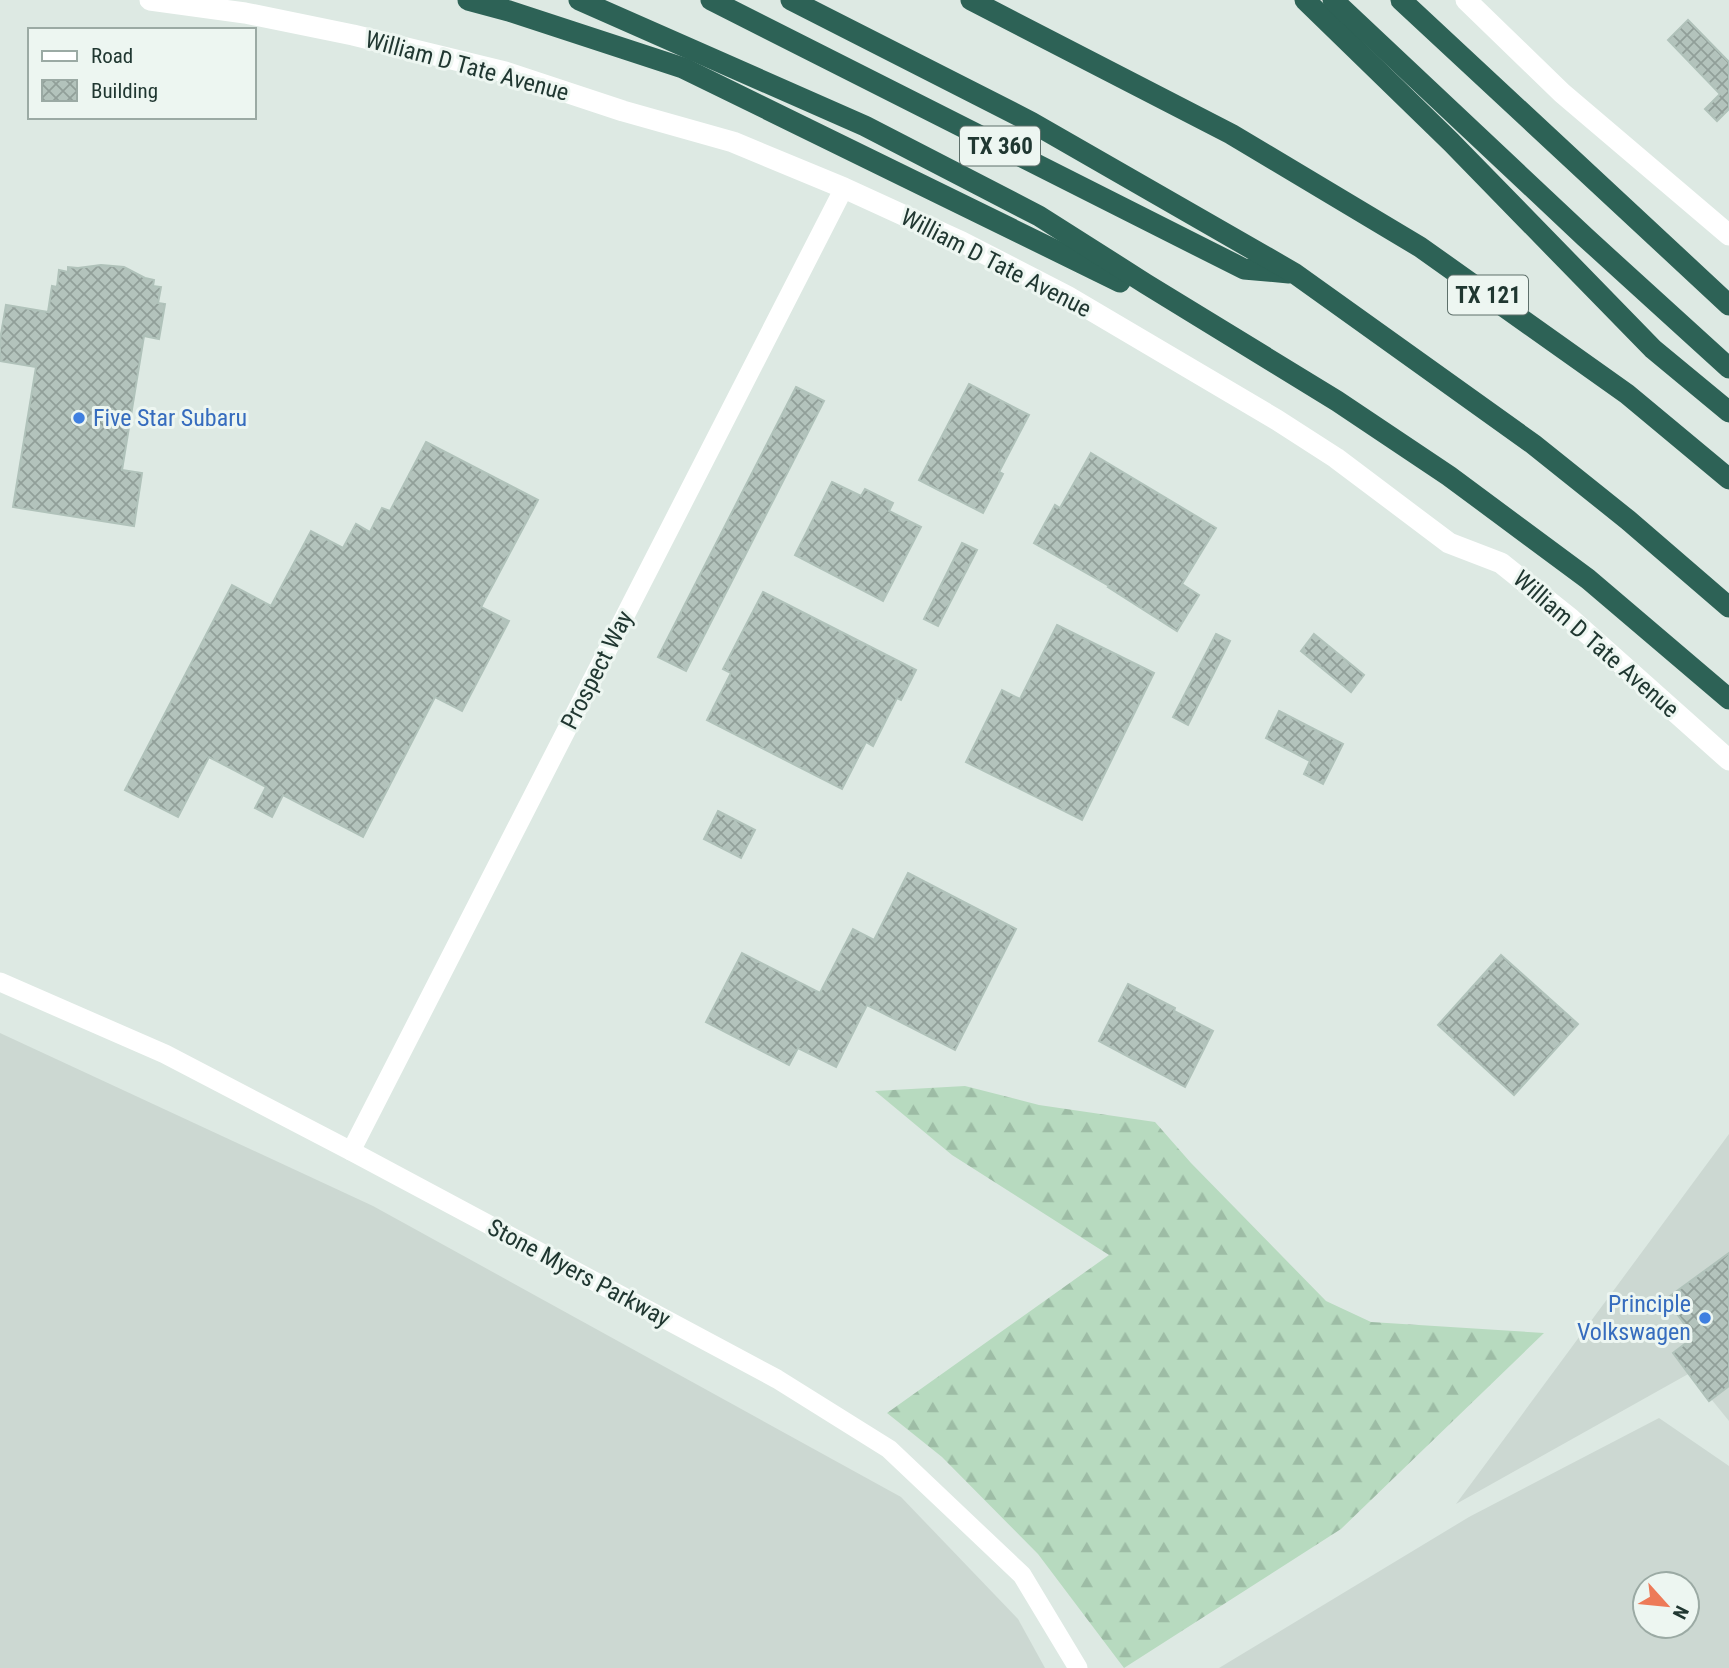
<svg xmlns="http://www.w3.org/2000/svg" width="1729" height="1668" viewBox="0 0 1729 1668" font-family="'Roboto Condensed',sans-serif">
	<defs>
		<pattern id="forest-firs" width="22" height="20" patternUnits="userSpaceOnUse" patternTransform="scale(1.75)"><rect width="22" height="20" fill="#b7dabf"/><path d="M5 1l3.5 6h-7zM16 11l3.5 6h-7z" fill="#9dbca5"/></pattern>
		<pattern id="building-cross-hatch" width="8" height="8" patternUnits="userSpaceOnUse" patternTransform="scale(1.75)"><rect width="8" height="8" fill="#b3c3bc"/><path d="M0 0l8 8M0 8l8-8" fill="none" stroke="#919f99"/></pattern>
	</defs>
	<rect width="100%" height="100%" fill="#dde9e3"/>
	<!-- built -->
	<g fill="#ccd8d2" fill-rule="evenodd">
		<path d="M0,1033l373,173 528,291 117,122 27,49h-1045z"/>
		<path d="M1729,1134v287l-39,-48 -234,131z"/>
		<path d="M1659,1418l70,48v202h-510l250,-151zM1687,1584v42h-42v-42z"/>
	</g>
	<!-- forest -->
	<path fill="url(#forest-firs)" d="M965,1086l74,19 116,17 36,41 135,138 45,21 173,11 -203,196 -217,139 -86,-114 -96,-97 -55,-44 222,-158 -157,-100 -77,-64z"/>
	<!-- building -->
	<g fill="url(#building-cross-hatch)" stroke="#b0c2ba" stroke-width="2">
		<path d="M1688,20l41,42v47l-12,12 -12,-12 15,-15 -52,-54z"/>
		<path d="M101,265l23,2 21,11 9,2 -1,6 8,1 -3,16 7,1 -6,35 -15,-3 -22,134 20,3 -8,53 -121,-19 23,-140 -36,-6v-21l6,-35 42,7 4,-26 5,1 2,-17 9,2v-5l10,1z"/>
		<path d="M969,384l60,31 -30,57 4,2 -20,39 -64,-33z"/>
		<path d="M796,387l28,14 -138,270 -28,-14z"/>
		<path d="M426,442l112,58 -57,107 28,14 -47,90 -27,-14 -72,140 -80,-42 -11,22 -17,-9 11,-21 -57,-30 -31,60 -53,-27 107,-205 39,21 40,-75 32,17 13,-24 14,8 12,-24 8,3z"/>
		<path d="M1091,453l125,75 -34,56 17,11 -22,36 -69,-44 1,-1 -75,-43 21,-38 5,3z"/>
		<path d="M832,482l29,14 4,-7 28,14 -4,8 32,16 -38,74 -88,-46z"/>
		<path d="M962,543l15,7 -39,76 -14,-7z"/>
		<path d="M763,592l153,78 -15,30 -4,-2 -24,48 -7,-4 -24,47 -135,-69 24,-47 -8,-4z"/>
		<path d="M1057,625l97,48 -72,147 -116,-58 36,-72 18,9z"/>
		<path d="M1216,634l14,7 -42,84 -15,-8z"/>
		<path d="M1314,634l50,41 -13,17 -50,-41z"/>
		<path d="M1279,711l64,33 -20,40 -19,-10 6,-13 -44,-23z"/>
		<path d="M718,811l37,19 -14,28 -37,-19z"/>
		<path d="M908,873l108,56 -61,121 -88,-45 -31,62 -38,-19 -9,17 -83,-43 36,-69 78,40 33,-64 21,11z"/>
		<path d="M1501,955l77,69 -64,71 -76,-70z"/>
		<path d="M1128,984l47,24 -1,3 39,20 -28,56 -86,-46z"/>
		<path d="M1729,1253v133l-20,15 -36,-48 21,-16 -28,-38z"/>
	</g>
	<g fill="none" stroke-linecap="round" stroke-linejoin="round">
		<!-- tertiary -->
		<g stroke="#fff" stroke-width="19">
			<path d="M0,982l165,72 186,97 426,228 112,70 133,126 56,93"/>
			<path d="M351,1151l493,-963"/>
		</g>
		<!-- secondary -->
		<g stroke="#fff" stroke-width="21">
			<path d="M150,0l95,13 108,22 152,37 118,39 110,31 111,46 118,54 105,54 210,124 59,38 113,85 52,20 70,56 158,141"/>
			<path d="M1466,0l96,93 167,142"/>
		</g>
		<!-- motorway -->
		<g stroke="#2d6256" stroke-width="21">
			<path d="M468,0l41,11 174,57 437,214"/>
			<path d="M579,0l286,126 174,90 107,68 191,117 112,75 139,103 141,120"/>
			<path d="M711,0l533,269 45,4"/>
			<path d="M791,0l240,122 263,151 239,171 95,76 101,87"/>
			<path d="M971,0l260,134 189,113 207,147 102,85"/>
			<path d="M1305,0l146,142 202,207 76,63"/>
			<path d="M1333,0l252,237 144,131"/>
			<path d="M1401,0l328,305"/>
		</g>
	</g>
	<!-- markers -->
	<g fill="#3f7fe0" stroke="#edf6f1" stroke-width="2.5">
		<circle cx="79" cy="418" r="7"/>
		<circle cx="1705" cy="1318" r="7"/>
	</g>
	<g text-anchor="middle" stroke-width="6" stroke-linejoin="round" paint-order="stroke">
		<!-- shield labels -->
		<g fill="#edf6f1" stroke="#5e706b" stroke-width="2">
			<rect x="960" y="126.5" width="80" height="39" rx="5"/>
			<rect x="1448" y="275.5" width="80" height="39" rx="5"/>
		</g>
		<g font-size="23" font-weight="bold" fill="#203731">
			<text x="1000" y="154">TX 360</text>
			<text x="1488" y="303">TX 121</text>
		</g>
		<!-- street labels -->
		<g font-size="24" fill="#203731" stroke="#edf6f1">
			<text transform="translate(467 66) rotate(15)" y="8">William D Tate Avenue</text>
			<text transform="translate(996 263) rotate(27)" y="8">William D Tate Avenue</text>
			<text transform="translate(1596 644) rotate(41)" y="8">William D Tate Avenue</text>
			<text transform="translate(597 670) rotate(-63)" y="8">Prospect Way</text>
			<text transform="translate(579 1273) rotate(28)" y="8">Stone Myers Parkway</text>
		</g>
		<!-- shop labels -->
		<g font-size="24" fill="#366cbe" stroke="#edf6f1" text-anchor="start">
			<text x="93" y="426">Five Star Subaru</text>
			<text x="1691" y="1312" text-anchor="end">Principle<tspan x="1691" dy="28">Volkswagen</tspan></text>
		</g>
	</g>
	<!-- legend -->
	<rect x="28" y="28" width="228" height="91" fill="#edf6f1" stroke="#9baaa4" stroke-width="2"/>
	<rect x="42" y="51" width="35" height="10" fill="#ffffff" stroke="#9baaa4" stroke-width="2"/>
	<text x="91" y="63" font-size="21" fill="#203731">Road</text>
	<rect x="42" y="80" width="35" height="21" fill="url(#building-cross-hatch)" stroke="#9baaa4" stroke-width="2"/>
	<text x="91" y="98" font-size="21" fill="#203731">Building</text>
	<!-- north arrow -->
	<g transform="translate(1666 1605) rotate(117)"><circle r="33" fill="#edf6f1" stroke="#9baaa4" stroke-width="2"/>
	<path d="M0-5L12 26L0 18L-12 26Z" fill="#ed7a58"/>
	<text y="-10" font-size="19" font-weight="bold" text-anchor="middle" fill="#203731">N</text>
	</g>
</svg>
